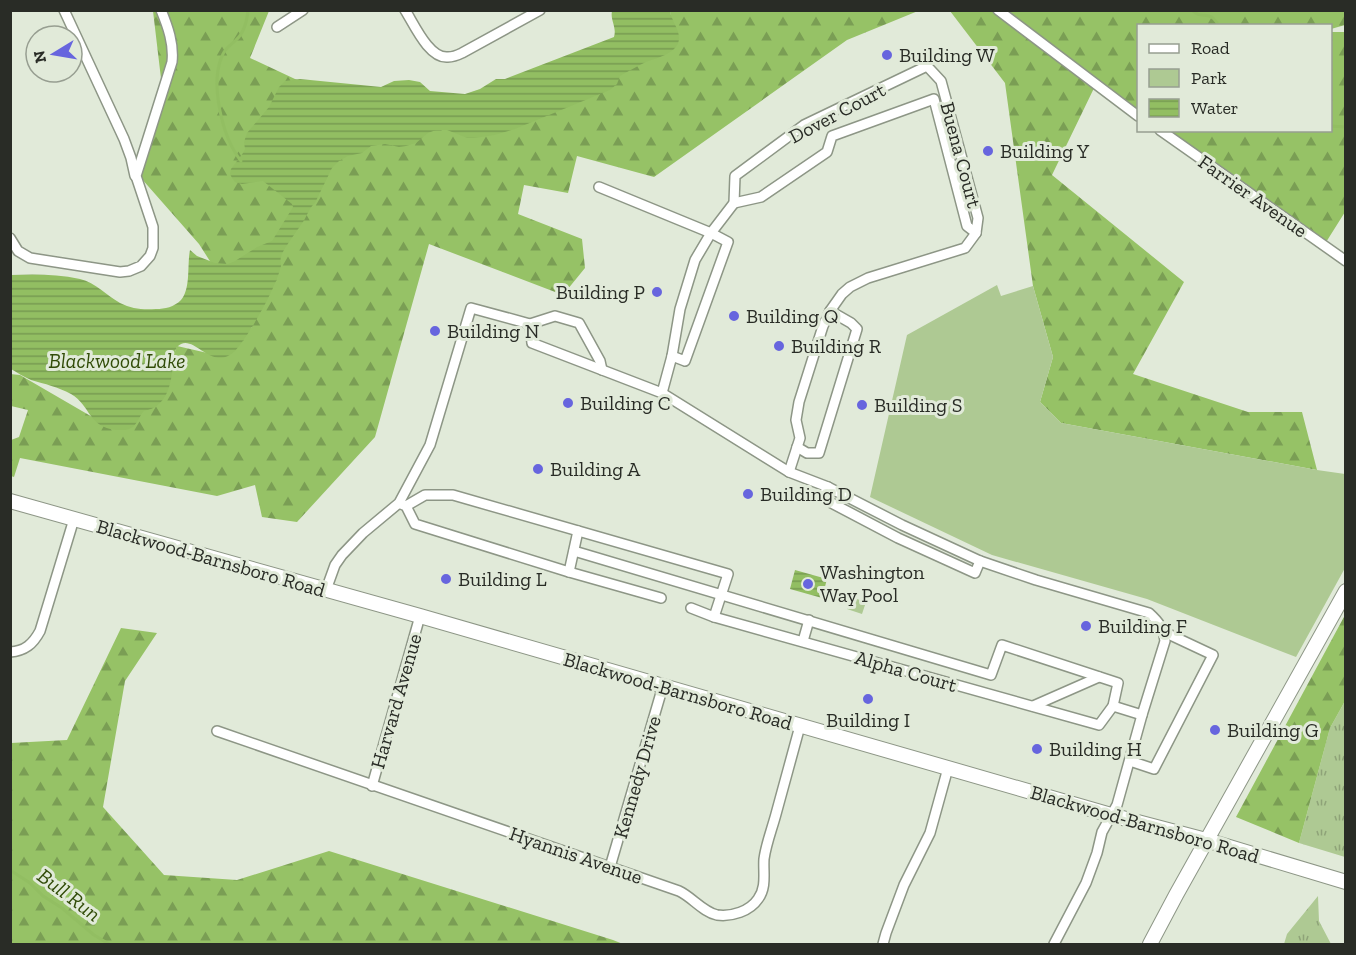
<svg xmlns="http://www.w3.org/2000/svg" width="1356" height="955" viewBox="0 0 1356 955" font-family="'Zilla Slab',serif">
	<defs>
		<pattern id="grass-tufts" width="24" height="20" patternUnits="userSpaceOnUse" patternTransform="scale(1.5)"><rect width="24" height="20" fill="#aec993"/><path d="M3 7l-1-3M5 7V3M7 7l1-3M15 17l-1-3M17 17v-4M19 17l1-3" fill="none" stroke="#8ea378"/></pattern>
		<pattern id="forest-firs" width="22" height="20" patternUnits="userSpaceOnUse" patternTransform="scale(1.5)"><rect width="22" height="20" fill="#96c266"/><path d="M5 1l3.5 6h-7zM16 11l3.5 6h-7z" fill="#7a9e54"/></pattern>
		<pattern id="water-rules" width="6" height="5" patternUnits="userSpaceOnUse" patternTransform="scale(1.5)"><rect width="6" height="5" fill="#92be62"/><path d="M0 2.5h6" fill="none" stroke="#779b51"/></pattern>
	</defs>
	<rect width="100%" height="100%" fill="#e1ead9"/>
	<!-- grass -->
	<g fill="url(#grass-tufts)">
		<path d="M1345,701v156l-46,-14 31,-115z"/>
		<path d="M1318,896l1,25 12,23h-47l3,-10z"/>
	</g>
	<!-- forest -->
	<g fill="url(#forest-firs)">
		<path d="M153,11h116l-19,47 45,21 141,51 238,-82 -4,-37h248l-71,29 -193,137 -77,-21 -9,37 -44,-8 -6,29 64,25 3,29 -22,27 -134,-51 -54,193 -78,85 -35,-5 -7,-32 -38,11 -197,-38 -6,19 -3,-1v-36l8,-3 9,-27 -17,-4 -1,-32 10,1 93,54 50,-45 14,-38 48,11 27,-30 -53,-83 -58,-66 21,-91z"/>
		<path d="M950,11h395v14l-14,4 -1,-3h-192v88l-42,-30 -44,91 132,107 -51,92 115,38h54l15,58 -256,-47 -21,-21 13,-45 -20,-71 -28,-203z"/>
		<path d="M1331,32h14v180l-22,35 -162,-116 169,-1z"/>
		<path d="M1345,615v86l-15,27 -31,115 -63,-26z"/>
		<path d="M121,628l36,5 -32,48 -22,126 61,68 73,5 92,-29 284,89 10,4h-612v-201l56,-3z"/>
	</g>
	<!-- park -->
	<g fill="#aec993">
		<path d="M997,285l4,11 32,-10 20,71 -13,45 21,21 256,47 28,4v94l-49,89 -149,-58 -155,-44 -122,-58 37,-162z"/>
		<path d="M851,597l15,5 -4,12 -15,-5z"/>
	</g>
	<!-- water -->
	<g fill="url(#water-rules)">
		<path d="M612,11h58c1,9 9,17 9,27 0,15 -22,20 -33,24 -9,4 -17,9 -26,14l-3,8 -7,6 -95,39 -20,6 -21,3h-7l-20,-8h-11l-8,3 -12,10 -10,3 -7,1 -14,-3 -14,2 -9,7 -14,3 -9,5 -7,7 -17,35c-6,5 -8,13 -12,19 -5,8 -20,27 -22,35 -1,3 0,6 0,9 -5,22 -31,68 -46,85 -24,23 -42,-21 -58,-4 -3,5 -3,12 -4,18 -2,20 -6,42 -29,46 -4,4 -6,11 -10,15 -6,5 -11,4 -18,4 -28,-3 -25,-24 -45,-36 -13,-7 -26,-10 -40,-14 -7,-3 -13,-7 -20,-11v-94c23,-1 46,-1 69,4 16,4 26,16 40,24 12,6 23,7 36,6 9,0 18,-2 25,-9 10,-11 6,-36 9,-50l7,6 18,7 13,1 7,-3 22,-14 15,-6 21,-34 -1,-3 -29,-23 -21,3 -7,-2 -3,-4 -2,-4 1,-5 12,-16 2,-4 -1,-7 3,-9 22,-26 10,-20 6,-6 15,-2 81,8 13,-6 15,-1 11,2 10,9 35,3 15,-5 16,-10h9l109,-42c3,-10 -4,-17 -2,-26z"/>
		<path d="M795,570l32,9 -5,19 -32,-9z"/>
	</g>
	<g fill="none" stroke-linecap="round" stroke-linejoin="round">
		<!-- stream -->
		<g stroke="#92be62" stroke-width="3">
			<path d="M1192,10c8,9 14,2 21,8 1,1 5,6 6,8"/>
			<path d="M1330,126l16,1"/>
			<path d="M241,161c-19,-24 -32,-79 -18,-107 3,-7 8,-9 13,-14 8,-7 11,-19 12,-30"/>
			<path d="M10,870l20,13 13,13 19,12 32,27 15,9"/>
		</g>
		<!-- minor casing -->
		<g stroke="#8d9686" stroke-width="12">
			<g id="minor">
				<path d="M64,10l60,129 7,19 4,18"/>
				<path d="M405,10c9,14 24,49 43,47 5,0 10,-2 14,-4l78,-43"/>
				<path d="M998,10l140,106"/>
				<path d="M277,27l26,-17"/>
				<path d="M1160,130l186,131"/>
				<path d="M599,187l112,46 17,9 -43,119 -13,-5"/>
				<path d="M734,203l27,-6 66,-45 5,-16 102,-37 33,127 9,7"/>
				<path d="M10,238l8,13 12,7 90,14 9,-1 12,-5 9,-10 3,-8v-21l-17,-51 36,-114c2,-18 -4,-35 -11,-52"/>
				<path d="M530,324l25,-8 24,7 21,38 2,9"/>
				<path d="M662,393l10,-37 8,-47 15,-49 16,-27 23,-30 1,-27 69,-51 123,-59 14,15 37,137 -2,15 -11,15 -97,30 -18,9 -8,7 -12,17 -7,15 -24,76 -3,18 4,18 -11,34"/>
				<path d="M797,447l10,6h12l38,-124 -6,-6 -21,-12"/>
				<path d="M828,487l-6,11 76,40 77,35 5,-12"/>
				<path d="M401,504l5,2 9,18 154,48 92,26"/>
				<path d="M406,506l19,-11h28l275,79 -14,43"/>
				<path d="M574,551l417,124 11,-30 116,38 -5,23 -14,19 -385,-108 -23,-9"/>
				<path d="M569,572l9,-41"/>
				<path d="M326,590l9,-25 7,-10 21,-22 36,-30 31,-58 41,-137 59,16 2,19 130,50 127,79 39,15 74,38 78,36 56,19 113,33c10,9 15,16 16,28l-23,74 -25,90 -15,27 -5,21 -11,30 -32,61"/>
				<path d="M803,641l6,-21"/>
				<path d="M10,652c15,-1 23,-8 30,-21l34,-112"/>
				<path d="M1033,706l66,-29"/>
				<path d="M1113,706l29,9"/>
				<path d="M217,731l462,160c13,6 24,21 38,24 15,2 33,-4 41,-16 9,-12 5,-27 6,-40 2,-15 8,-30 12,-45 8,-29 16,-59 24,-88"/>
				<path d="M1130,761l24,8 59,-114 -49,-23"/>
				<path d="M372,786l48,-170"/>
				<path d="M610,867l53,-181"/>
				<path d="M883,944l3,-11 18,-48 26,-52 18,-65"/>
			</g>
		</g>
		<!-- secondary casing -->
		<g stroke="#8d9686" stroke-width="16">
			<g id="secondary">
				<path d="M10,501l410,115 691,199 95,25 140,42"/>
				<path d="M1150,944l26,-49 170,-304"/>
			</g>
		</g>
		<!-- minor -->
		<use href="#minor" stroke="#fff" stroke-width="9"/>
		<!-- secondary -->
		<use href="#secondary" stroke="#fff" stroke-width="14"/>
	</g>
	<!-- markers -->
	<g fill="#6765de" stroke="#e1ead9" stroke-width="2">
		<circle cx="887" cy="55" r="6"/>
		<circle cx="988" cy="151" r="6"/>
		<circle cx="657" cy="292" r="6"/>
		<circle cx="734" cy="316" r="6"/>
		<circle cx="435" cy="331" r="6"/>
		<circle cx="779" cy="346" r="6"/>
		<circle cx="568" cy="403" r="6"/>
		<circle cx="862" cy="405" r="6"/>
		<circle cx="538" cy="469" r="6"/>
		<circle cx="748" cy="494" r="6"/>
		<circle cx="446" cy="579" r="6"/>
		<circle cx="808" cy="584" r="6"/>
		<circle cx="1086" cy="626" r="6"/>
		<circle cx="868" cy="699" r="6"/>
		<circle cx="1215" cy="730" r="6"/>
		<circle cx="1037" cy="749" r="6"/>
	</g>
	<g text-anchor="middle" stroke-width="6" stroke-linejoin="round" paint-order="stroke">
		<!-- poi labels -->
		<g font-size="20" fill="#292c26" stroke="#e1ead9" text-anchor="start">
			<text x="899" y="62">Building W</text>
			<text x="1000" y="158">Building Y</text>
			<text x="645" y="299" text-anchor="end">Building P</text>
			<text x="746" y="323">Building Q</text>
			<text x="447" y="338">Building N</text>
			<text x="791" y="353">Building R</text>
			<text x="580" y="410">Building C</text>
			<text x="874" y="412">Building S</text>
			<text x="550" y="476">Building A</text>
			<text x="760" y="501">Building D</text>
			<text x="820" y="579">Washington<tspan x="820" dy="23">Way Pool</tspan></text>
			<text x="458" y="586">Building L</text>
			<text x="1098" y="633">Building F</text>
			<text x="868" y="727" text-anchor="middle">Building I</text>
			<text x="1227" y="737">Building G</text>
			<text x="1049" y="756">Building H</text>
		</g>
		<!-- street labels -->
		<g font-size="20" fill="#292c26" stroke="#e1ead9">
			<text transform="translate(837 113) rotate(-28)" y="7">Dover Court</text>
			<text transform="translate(961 155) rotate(75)" y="7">Buena Court</text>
			<text transform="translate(1253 196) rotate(35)" y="7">Farrier Avenue</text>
			<text transform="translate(211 558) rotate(16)" y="7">Blackwood-Barnsboro Road</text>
			<text transform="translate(906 671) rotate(16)" y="7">Alpha Court</text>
			<text transform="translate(678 691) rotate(16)" y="7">Blackwood-Barnsboro Road</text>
			<text transform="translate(396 701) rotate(-74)" y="7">Harvard Avenue</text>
			<text transform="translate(637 777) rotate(-74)" y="7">Kennedy Drive</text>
			<text transform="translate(1145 824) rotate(16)" y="7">Blackwood-Barnsboro Road</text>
			<text transform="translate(576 855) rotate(19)" y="7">Hyannis Avenue</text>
		</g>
		<!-- water labels -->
		<g font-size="21" font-style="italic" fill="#314c08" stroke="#e1ead9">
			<text x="117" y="368">Blackwood Lake</text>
			<text transform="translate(69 895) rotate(37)" y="7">Bull Run</text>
		</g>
	</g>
	<!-- border -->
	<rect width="1356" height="955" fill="none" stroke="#292c26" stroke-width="24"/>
	<!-- legend -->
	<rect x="1137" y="24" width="195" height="108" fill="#e1ead9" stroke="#979e91" stroke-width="1.5"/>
	<rect x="1149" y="44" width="30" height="9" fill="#ffffff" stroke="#979e91" stroke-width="1.5"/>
	<text x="1191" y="54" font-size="18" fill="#292c26">Road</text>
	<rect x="1149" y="69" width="30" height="18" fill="#aec993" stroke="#979e91" stroke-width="1.5"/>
	<text x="1191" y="84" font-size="18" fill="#292c26">Park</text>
	<rect x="1149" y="99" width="30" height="18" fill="url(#water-rules)" stroke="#979e91" stroke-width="1.5"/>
	<text x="1191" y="114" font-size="18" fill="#292c26">Water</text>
	<!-- north arrow -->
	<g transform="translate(54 54) rotate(259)"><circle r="28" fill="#e1ead9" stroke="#979e91" stroke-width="1.5"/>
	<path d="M0-4.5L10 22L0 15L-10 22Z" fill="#6765de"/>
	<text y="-9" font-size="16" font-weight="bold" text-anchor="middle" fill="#292c26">N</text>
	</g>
</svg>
